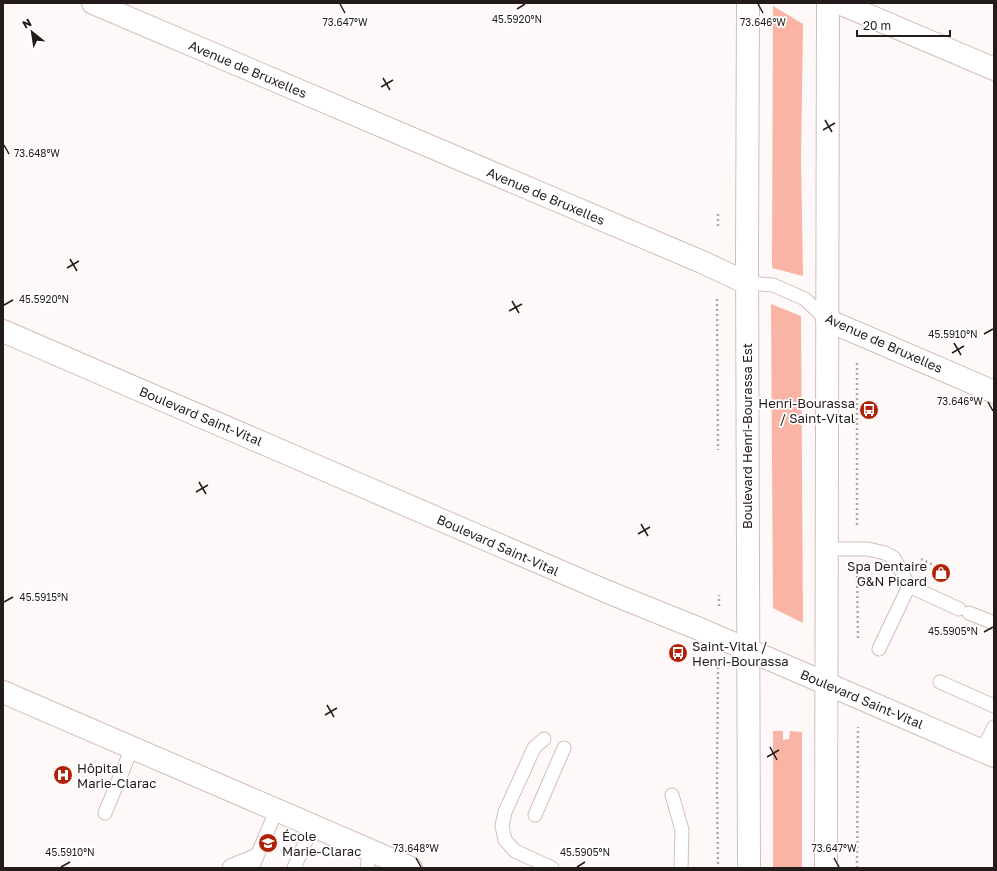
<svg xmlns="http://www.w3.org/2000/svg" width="997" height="871" viewBox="0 0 997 871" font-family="'Golos Text',sans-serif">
	<rect width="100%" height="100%" fill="#fef9f8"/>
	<!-- green -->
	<g fill="#f9b4a6">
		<path d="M773,6l30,18 -2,135 2,117 -31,-8z"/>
		<path d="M771,304l30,12 2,307 -30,-15z"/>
		<path d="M773,731h10v9l6,-1 1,-8 12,1v136h-29z"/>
	</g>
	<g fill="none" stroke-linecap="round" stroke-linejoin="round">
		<!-- service casing -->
		<g stroke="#d2beb9" stroke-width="15">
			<g id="service">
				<path d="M747,283l26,2 32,14 22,21"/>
				<path d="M826,549h42l17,4 9,5 15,28 50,23"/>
				<path d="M969,613l25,10"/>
				<path d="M879,649l30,-63"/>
				<path d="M940,682l54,24"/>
				<path d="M544,739l-10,9 -29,64 -3,14 3,14 10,11 37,17"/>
				<path d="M982,751l12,-24"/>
				<path d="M672,795l10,35 -1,38"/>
				<path d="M105,813l27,-65"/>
				<path d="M535,815l29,-67"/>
				<path d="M229,868l1,-2 27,-11"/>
				<path d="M252,868l25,-59"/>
				<path d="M294,868l19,-43"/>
				<path d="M367,868l3,-18"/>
			</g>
		</g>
		<!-- minor casing -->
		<g stroke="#d2beb9" stroke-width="24">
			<g id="minor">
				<path d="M93,3l609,259 45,21"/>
				<path d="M839,3l155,66"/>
				<path d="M827,320l167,72"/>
				<path d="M3,331l605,261 94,38 292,126"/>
				<path d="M3,692l408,176"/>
			</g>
		</g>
		<!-- primary casing -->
		<g stroke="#d2beb9" stroke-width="24">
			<g id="primary">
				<path d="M748,3l-1,255 2,610"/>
				<path d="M826,868l2,-865"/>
			</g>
		</g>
		<!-- path -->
		<g stroke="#aea8a6" stroke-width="2.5" stroke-dasharray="2 3" stroke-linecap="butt">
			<path d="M718,226v-15"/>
			<path d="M717,299l1,151"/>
			<path d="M857,363v163"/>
			<path d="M921,559l14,7"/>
			<path d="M857,571l1,67"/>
			<path d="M719,606v-11"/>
			<path d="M718,667l-1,117 1,84"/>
			<path d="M857,868l1,-141"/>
		</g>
		<!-- service -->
		<use href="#service" stroke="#fff" stroke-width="13"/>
		<!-- minor -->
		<use href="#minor" stroke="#fff" stroke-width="22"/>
		<!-- primary -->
		<use href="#primary" stroke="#fff" stroke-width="22"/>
	</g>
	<!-- ticks -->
	<path fill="none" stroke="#231c1a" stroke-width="1.5" d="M340,4l5,9M758,4l5,9M517,9l8,-5M383,78l7,12M381,87l12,-7M825,120l7,12M823,130l12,-7M4,145l5,9M70,259l7,12M67,268l12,-7M512,301l7,12M4,305l9,-5M509,311l13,-7M984,334l9,-5M954,343l7,12M952,353l12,-7M988,402l5,9M199,482l7,12M196,492l12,-7M641,524l7,12M638,534l12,-7M4,602l9,-5M984,632l9,-5M327,705l7,12M325,715l12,-7M770,747l7,13M767,757l12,-7M416,858l5,9M834,858l5,9M61,867l9,-5M577,867l8,-5"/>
	<!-- icons -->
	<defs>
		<g id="bus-disc" transform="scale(1)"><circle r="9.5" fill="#b02207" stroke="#fff"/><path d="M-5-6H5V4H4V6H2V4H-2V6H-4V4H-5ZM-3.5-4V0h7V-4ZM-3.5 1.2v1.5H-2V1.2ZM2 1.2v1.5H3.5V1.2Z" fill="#fff"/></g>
		<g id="shop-disc" transform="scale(1)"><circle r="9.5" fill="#b02207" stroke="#fff"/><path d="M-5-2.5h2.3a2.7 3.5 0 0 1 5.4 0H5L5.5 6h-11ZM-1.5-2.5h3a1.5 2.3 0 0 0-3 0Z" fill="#fff"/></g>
		<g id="hospital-disc" transform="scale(1)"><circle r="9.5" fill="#b02207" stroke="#fff"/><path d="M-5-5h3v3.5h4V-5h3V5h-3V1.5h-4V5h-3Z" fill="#fff"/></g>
		<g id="school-disc" transform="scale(1)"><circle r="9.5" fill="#b02207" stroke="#fff"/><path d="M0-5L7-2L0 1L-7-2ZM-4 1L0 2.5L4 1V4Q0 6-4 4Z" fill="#fff"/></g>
	</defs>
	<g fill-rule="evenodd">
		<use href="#bus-disc" x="869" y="410"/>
		<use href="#shop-disc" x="941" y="573"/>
		<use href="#bus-disc" x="678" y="653"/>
		<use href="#hospital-disc" x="63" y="775"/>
		<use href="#school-disc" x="268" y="843"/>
	</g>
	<g text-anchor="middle" stroke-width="3.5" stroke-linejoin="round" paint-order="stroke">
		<!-- street labels -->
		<g font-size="13" fill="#231c1a" stroke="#fff">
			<text transform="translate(248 69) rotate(23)" y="5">Avenue de Bruxelles</text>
			<text transform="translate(546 196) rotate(23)" y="5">Avenue de Bruxelles</text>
			<text transform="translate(884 343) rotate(24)" y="5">Avenue de Bruxelles</text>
			<text transform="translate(201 416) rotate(23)" y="5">Boulevard Saint-Vital</text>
			<text transform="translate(747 436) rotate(-90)" y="5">Boulevard Henri-Bourassa Est</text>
			<text transform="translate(498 545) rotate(24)" y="5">Boulevard Saint-Vital</text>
			<text transform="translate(862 699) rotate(23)" y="5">Boulevard Saint-Vital</text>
		</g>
		<!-- poi labels -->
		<g font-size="13" fill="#231c1a" stroke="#fff" text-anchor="start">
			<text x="855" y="408" text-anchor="end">Henri-Bourassa<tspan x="855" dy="15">/ Saint-Vital</tspan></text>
			<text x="927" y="571" text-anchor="end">Spa Dentaire<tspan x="927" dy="15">G&amp;N Picard</tspan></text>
			<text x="692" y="651">Saint-Vital /<tspan x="692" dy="15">Henri-Bourassa</tspan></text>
			<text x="77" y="773">Hôpital<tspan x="77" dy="15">Marie-Clarac</tspan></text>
			<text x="282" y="841">École<tspan x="282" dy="15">Marie-Clarac</tspan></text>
		</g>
	</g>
	<g font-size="10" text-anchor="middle" fill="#231c1a" stroke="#fff" stroke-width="3.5" stroke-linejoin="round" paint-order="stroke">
		<text x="517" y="23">45.5920°N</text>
		<text x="345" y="26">73.647°W</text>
		<text x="763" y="26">73.646°W</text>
		<text x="37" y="157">73.648°W</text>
		<text x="44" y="303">45.5920°N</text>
		<text x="953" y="338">45.5910°N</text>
		<text x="960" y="405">73.646°W</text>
		<text x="44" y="601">45.5915°N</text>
		<text x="953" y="635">45.5905°N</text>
		<text x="416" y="852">73.648°W</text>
		<text x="834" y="852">73.647°W</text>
		<text x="70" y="856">45.5910°N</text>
		<text x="585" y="856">45.5905°N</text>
	</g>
	<!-- border -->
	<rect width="997" height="871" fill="none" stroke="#231c1a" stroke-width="8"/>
	<!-- north arrow -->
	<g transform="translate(32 32) rotate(330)" stroke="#ffffff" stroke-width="3" paint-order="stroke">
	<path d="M0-3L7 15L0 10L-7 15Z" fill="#231c1a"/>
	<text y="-6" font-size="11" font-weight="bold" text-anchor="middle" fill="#231c1a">N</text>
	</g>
	<!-- scale -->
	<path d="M857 30v6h93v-6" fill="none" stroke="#231c1a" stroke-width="2"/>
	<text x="863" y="30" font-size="12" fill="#231c1a" stroke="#ffffff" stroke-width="3" paint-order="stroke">20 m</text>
</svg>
